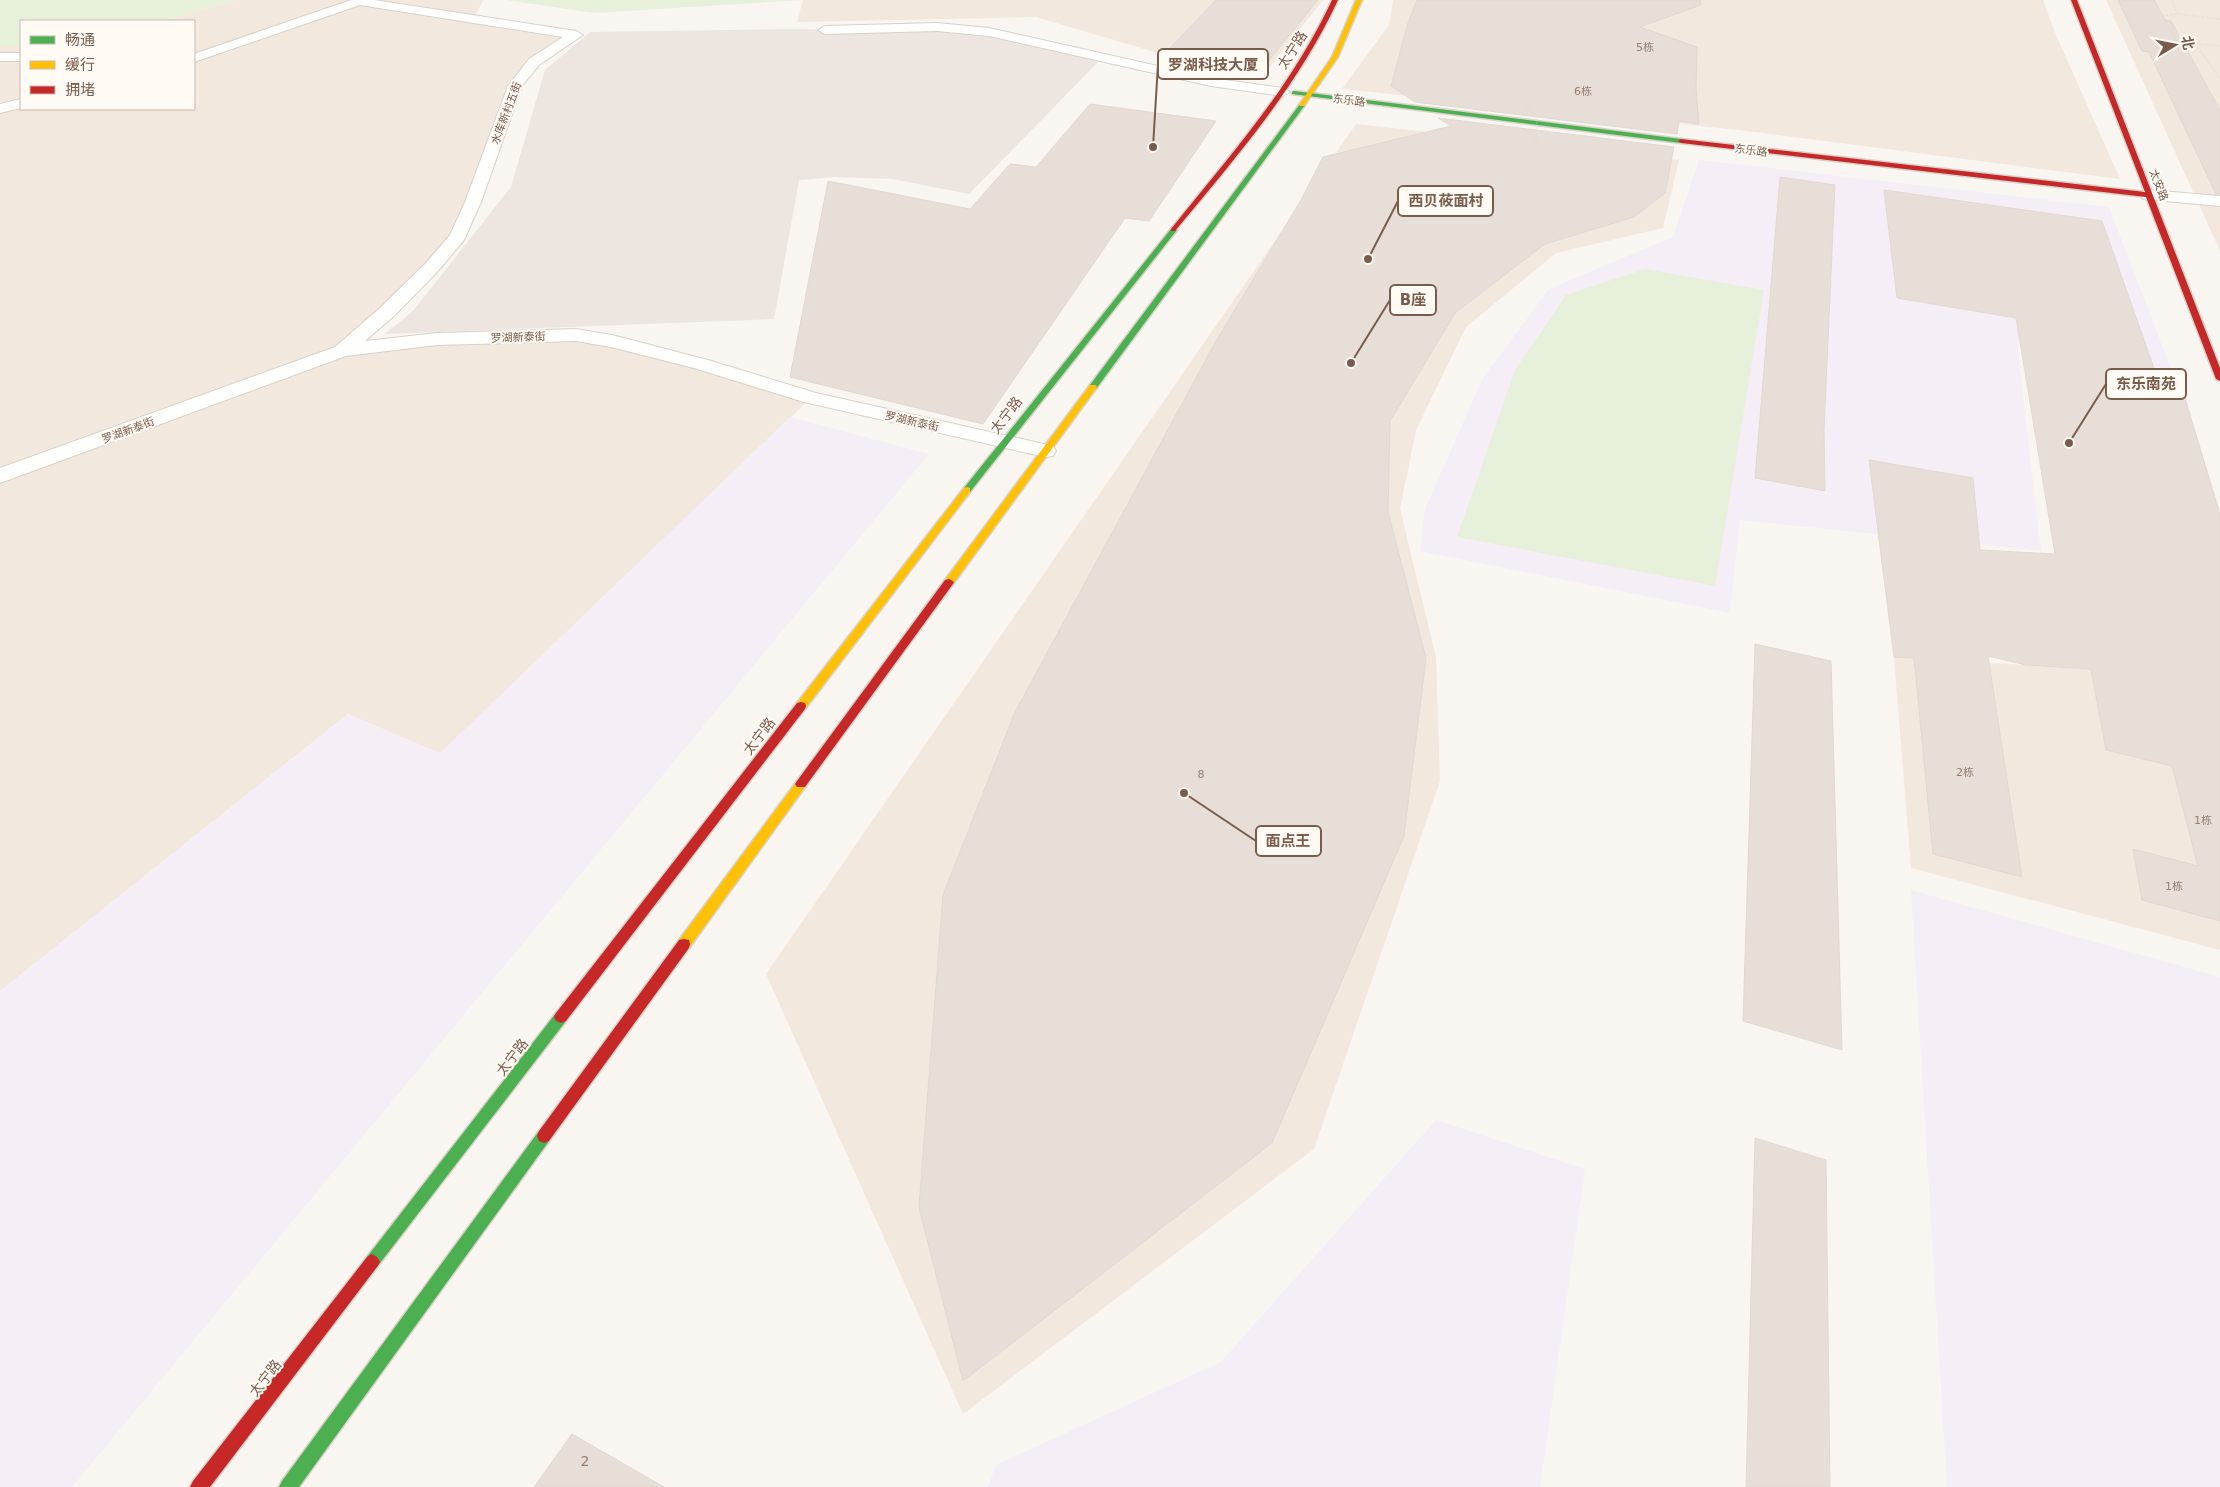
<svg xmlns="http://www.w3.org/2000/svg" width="2220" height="1487" viewBox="0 0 2220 1487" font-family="'DejaVu Sans','Noto Sans SC',sans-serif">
	<rect width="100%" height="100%" fill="#f9f5f0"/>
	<!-- residential -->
	<g fill="#f2e8de">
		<path d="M234,0h249l-9,19 102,16 -53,36 -65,165 -115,114 233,-15 235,63 -371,356 -92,-40 -348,277v-945h21v63h173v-88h-29z"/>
		<path d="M803,0h520l-55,69 -110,-16 -122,-36 -239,5z"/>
		<path d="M1393,0h650l13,35 64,144 -381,-49 -397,-41 47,-64z"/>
		<path d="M2106,0h114v251z"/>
		<path d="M1356,124l323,36 -16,68 -107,25 -90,74 -50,103 -16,79 36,148 4,124 -126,368 -351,265 -197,-440z"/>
		<path d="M1894,657l326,20v273l-309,-82z"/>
	</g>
	<!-- industrial -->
	<path fill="#ede5e0" d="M794,29l174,3 72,14 60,14 -131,134 -77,-15 -56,-2 -37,3 -25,139 -389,15 28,-23 98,-124 34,-117 45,-38z"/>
	<!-- education -->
	<g fill="#f6eef6">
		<path d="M1699,160l410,47 62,162 -154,-26 24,208 -301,-31 -10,93 -310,-62 5,-42 58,-131 66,-89 124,-52z"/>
		<path d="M790,417l139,37 -857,1033h-72v-496l348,-277 92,39z"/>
		<path d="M1911,890l309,87v510h-273z"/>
		<path d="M1436,1120l149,49 -45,318h-552l8,-22 225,-103z"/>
	</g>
	<!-- green -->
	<g fill="#e7f0db">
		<path d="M0,0h234l-69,21h-144v25h-21z"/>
		<path d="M507,0h296l-209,13z"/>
		<path d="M1645,269l119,21 -49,296 -258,-49 58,-167 51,-75z"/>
	</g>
	<!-- building -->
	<g fill="#e6ded7" stroke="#e2d8d2">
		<path d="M1216,0h102l-52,64 -98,-14z"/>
		<path d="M1417,0h283l1,5 -61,22 57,20 -1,41 3,36 -20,-3 -2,13 -262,-32 -24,-16 17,-63z"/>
		<path d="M2118,0h36l11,20 6,1 49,89v84h-4l-67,-142 -7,-1z"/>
		<path d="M1090,104l126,17 -67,100 -24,-3 -142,206 -193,-47 38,-196 142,28 40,-45 26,3z"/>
		<path d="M1438,118l236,29 -9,46 -31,24 -89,27 -90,69 -65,108 -2,91 38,146 -22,178 -132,307 -309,238 -44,-174 24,-312 72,-183 201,-371 85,-141 22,-43 128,-31z"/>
		<path d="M1780,177l55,8 -11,245 1,61 -70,-13z"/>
		<path d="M1884,190l218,31 53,150 23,4 42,139v407l-78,-21 -9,-51 65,17 -26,-100 -66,-16 -15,-81 -65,-4 -38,-9 34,221 -89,-23 -19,-196 -20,-1 -25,-197 104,18 7,72 75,4 -39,-236 -119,-20z"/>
		<path d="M1755,644l76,17 11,389 -99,-29z"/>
		<path d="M1755,1138l71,22 4,327h-84z"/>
		<path d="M572,1434l92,53h-130z"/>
	</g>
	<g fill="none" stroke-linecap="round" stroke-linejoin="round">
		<!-- street casing -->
		<g stroke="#d7d1cb" stroke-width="2">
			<g id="street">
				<path d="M351,0h23l202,31 7,4 -44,30 -17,21 -41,116 -17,38 -26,31 -44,45 -29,25 72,-8 139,-4 36,6 96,25 108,33 237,53 3,5 -3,5 -8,1 -241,-55 -110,-34 -83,-21 -35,-6 -139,4 -91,11 -346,127v-15l335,-121 45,-39 46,-45 24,-28 15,-33 43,-116 21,-27 34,-22 -203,-32 -166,57v-8z"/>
				<path d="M937,23l52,5 222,50 72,10 7,4 -7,4 -72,-10 -222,-50 -52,-5 -112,3 -7,-4 7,-4z"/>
				<rect x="0" y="53" width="21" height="8"/>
				<path d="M21,99v9l-21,5v-9z"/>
				<path d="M2149,190l71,6v10l-77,-7 -2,-4 2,-4z"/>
			</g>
		</g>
		<!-- fast casing -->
		<g stroke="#d9d2cb" stroke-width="3">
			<g id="fast">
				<path d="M1294,91l387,48 3,2 -3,2 -389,-49v-2z"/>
				<path d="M1300,104l5,1 -209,284h-6v-4z"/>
				<path d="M1171,229l6,1 -207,262h-6v-4z"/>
				<path d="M561,1011l5,2 2,4 -2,4 -189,246 -5,3 -5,-3 -3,-5 3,-5 189,-244z"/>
				<path d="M544,1129l5,2 2,5 -2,5 -250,346h-20l3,-6 257,-350z"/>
			</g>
		</g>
		<!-- slow casing -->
		<g stroke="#d9d2cb" stroke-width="3">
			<g id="slow">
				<path d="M1356,0h6l-24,57 -34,49h-4l-1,-1 33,-48z"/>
				<path d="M1090,385h6l1,2 -144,197h-8l-1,-2 1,-2z"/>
				<path d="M967,487l3,1v4l-165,217h-8l-1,-3 1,-3 167,-215z"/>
				<path d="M801,780l4,1 2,3 -2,3 -116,161 -5,1 -5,-1 -1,-4 1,-4 118,-159z"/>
			</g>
		</g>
		<!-- jam casing -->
		<g stroke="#d9d2cb" stroke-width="3">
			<g id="jam">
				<path d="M1332,0h6c-41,88 -102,157 -163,231h-4v-2c60,-75 120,-141 161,-229z"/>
				<path d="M2071,0h6l143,368v13l-4,-2 -70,-182 -465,-54 -3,-2 3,-2 464,53z"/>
				<path d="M949,579l5,3 -1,2 -148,203h-8l-2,-3 2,-3 148,-201z"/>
				<path d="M801,702l4,1 1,3 -1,3 -239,312 -5,2 -5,-2 -2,-4 2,-4 241,-310z"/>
				<path d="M684,939l5,1 1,4 -1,4 -140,193 -5,2 -5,-2 -2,-5 2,-5 140,-191z"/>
				<path d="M372,1254l5,3 3,5 -3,5 -167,220h-20l3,-6 174,-224z"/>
			</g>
		</g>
		<!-- path -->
		<g stroke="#dcd5d0" stroke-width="2" stroke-dasharray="0.5 2" stroke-linecap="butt">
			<path d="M2172,0l5,14"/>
			<path d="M2220,19l-43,-5 -14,2 14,26 43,4"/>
			<path d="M2196,44l24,35"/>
		</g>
		<!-- street -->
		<use href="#street" fill="#fefefd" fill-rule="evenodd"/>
		<!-- fast -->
		<use href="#fast" fill="#4caf50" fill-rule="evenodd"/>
		<!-- slow -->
		<use href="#slow" fill="#ffc107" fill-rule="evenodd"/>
		<!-- jam -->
		<use href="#jam" fill="#c62828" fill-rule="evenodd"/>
		<!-- path-bridge -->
		<path stroke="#dcd5d0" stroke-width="2" stroke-dasharray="0.5 2" stroke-linecap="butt" d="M1523,103l14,16v20l-5,8"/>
	</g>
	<g text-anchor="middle" stroke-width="4" stroke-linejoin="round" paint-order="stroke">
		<!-- number labels -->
		<g font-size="11" fill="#977e72">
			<text x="1645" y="51">5栋</text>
			<text x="1583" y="95">6栋</text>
			<text x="1965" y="776">2栋</text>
			<text x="1201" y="778">8</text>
			<text x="2203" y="824">1栋</text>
			<text x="2174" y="890">1栋</text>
		</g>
		<!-- far-street labels -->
		<g font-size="11" fill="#7a5c4d" stroke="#fffaf3">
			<text transform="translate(1349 100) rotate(7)" y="4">东乐路</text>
			<text transform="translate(506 113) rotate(-69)" y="4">水库新村五街</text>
			<text transform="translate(1751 150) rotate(7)" y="4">东乐路</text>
			<text transform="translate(2159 185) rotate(69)" y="4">太安路</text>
			<text transform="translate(518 337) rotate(-2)" y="4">罗湖新泰街</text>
			<text transform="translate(912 421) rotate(13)" y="4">罗湖新泰街</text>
			<text transform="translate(128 430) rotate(-20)" y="4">罗湖新泰街</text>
		</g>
		<!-- street labels -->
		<g font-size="14" fill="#7a5c4d" stroke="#fffaf3">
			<text transform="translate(1292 50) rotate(-57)" y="5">太宁路</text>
			<text transform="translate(1006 415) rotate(-52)" y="5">太宁路</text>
			<text transform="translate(759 736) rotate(-52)" y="5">太宁路</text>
			<text transform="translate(512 1057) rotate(-52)" y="5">太宁路</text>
			<text transform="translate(265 1378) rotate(-52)" y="5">太宁路</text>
		</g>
		<!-- near-number labels -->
		<g font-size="14" fill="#977e72">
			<text x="585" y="1466">2</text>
		</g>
	</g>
	<!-- callouts -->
	<path fill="none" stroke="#7a5c4d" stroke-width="2" d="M1153 147L1158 64M1368 259L1398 201M1351 363L1390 300M2069 443L2106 384M1184 793L1256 841"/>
	<g fill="#7a5c4d" stroke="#fffaf3" stroke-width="2">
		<circle cx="1153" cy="147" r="5"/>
		<circle cx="1368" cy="259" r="5"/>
		<circle cx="1351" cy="363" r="5"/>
		<circle cx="2069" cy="443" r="5"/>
		<circle cx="1184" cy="793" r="5"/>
	</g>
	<g fill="#fffaf3" stroke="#7a5c4d" stroke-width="2">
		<rect x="1158" y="49" width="110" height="30" rx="5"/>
		<rect x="1398" y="186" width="95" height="30" rx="5"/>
		<rect x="1390" y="285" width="46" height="30" rx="5"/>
		<rect x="2106" y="369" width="80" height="30" rx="5"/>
		<rect x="1256" y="826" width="65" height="30" rx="5"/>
	</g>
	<g font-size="15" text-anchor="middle" font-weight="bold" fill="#7a5c4d">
		<text x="1213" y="70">罗湖科技大厦</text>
		<text x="1446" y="206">西贝莜面村</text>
		<text x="1413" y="305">B座</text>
		<text x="2146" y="389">东乐南苑</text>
		<text x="1288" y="846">面点王</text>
	</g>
	<!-- legend -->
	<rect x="20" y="20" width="175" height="90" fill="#fffaf3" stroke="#cabbb1"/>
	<rect x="30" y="36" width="25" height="8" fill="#4caf50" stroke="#cabbb1"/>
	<text x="65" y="45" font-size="15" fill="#7a5c4d">畅通</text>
	<rect x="30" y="61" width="25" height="8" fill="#ffc107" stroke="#cabbb1"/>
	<text x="65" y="70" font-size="15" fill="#7a5c4d">缓行</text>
	<rect x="30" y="86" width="25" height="8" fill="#c62828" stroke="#cabbb1"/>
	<text x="65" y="95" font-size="15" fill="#7a5c4d">拥堵</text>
	<!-- north arrow -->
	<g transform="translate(2175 45) rotate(80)" stroke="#fffaf3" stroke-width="4" paint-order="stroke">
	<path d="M0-4L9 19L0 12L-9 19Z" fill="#7a5c4d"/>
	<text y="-8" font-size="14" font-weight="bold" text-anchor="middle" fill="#7a5c4d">北</text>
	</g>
</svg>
